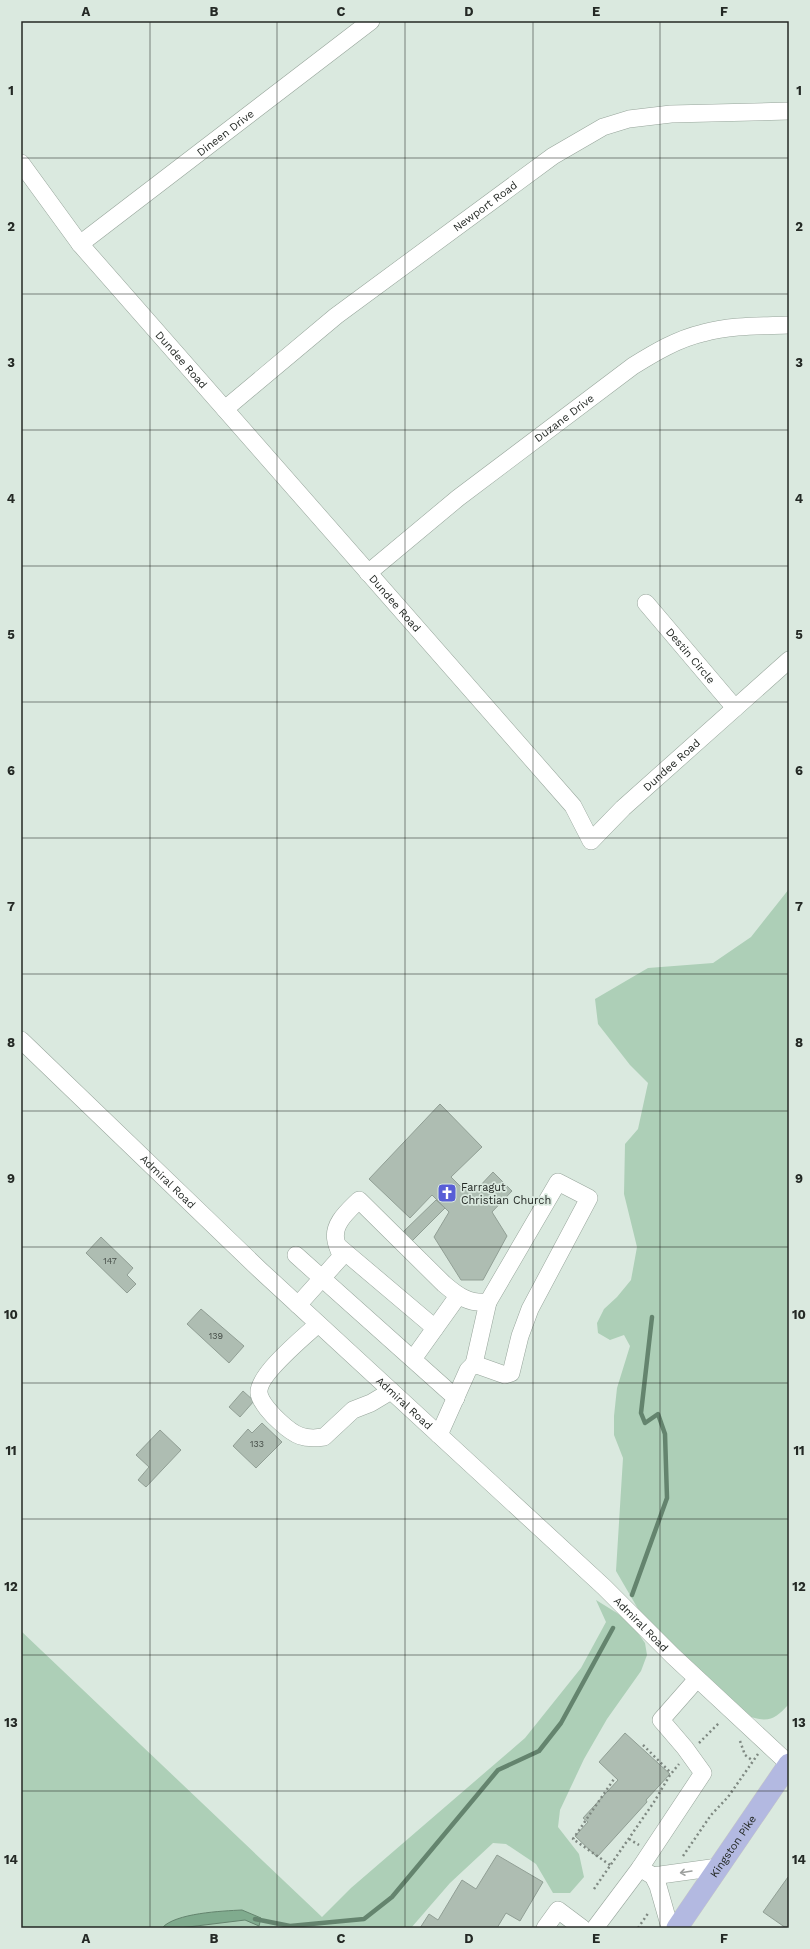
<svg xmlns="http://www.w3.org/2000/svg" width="810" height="1949" viewBox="0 0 810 1949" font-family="'Work Sans',sans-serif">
	<rect width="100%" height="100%" fill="#dae9df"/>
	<!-- green -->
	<g fill="#adcfb7">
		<path d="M789,889v815c-13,14 -19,19 -38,13l-110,-103 -25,-43 7,-113 -9,-23v-19l3,-28 13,-42 -6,-11 -14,5 -12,-7 -1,-10 7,-14 13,-12 14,-17 6,-33 -13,-53 1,-50 13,-15 10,-46 -18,-18 -32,-41 -3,-25 53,-31 65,-5 38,-26z"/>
		<path d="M596,1600l21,13 16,13 12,17 2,12 -6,16 -34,48 -23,40 -24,51 -2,17 21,27 5,23 -14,16h-17l-17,-29 -30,-20 -13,-1 -43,40 -39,45h-390v-297l301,286 29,-29 174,-150 56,-70 25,-46z"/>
	</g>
	<!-- water -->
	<path fill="#80ab8e" stroke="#64846e" d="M242,1910l19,8 -2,8 -14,-6 -65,8h-18c13,-15 60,-17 80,-18z"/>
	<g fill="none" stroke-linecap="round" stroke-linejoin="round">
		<!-- stream -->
		<g stroke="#64846e" stroke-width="4.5">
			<path d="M632,1595l35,-97 -2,-64 -7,-20 -13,9 -4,-10 11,-96"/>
			<path d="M255,1919l35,7 74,-7 28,-22 106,-127 41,-19 22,-28 52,-95"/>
		</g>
	</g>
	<!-- building -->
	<g fill="#aebdb2" stroke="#919f95">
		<path d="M440,1104l42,43 -31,30 12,12h14l16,-17 19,19 -20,21 15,24 -24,44h-22l-27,-43 15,-25 -17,-17 -22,23 -41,-39z"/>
		<path d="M436,1200l9,8 -33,33 -9,-9z"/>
		<path d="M101,1237l32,31 -6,7 9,9 -9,9 -41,-40z"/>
		<path d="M201,1309l43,37 -15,17 -42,-39z"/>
		<path d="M243,1391l11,10 -14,16 -11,-10z"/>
		<path d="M262,1423l20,19 -26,26 -23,-22 15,-17 4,4z"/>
		<path d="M160,1430l21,20 -35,37 -8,-7 11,-13 -13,-12z"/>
		<path d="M625,1733l45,41 -24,26 1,2 -50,55 -22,-21 13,-14 -5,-4 35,-38 -19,-18z"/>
		<path d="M497,1855l46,27 -23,39 -14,-8 -9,15h-77l9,-14 9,6 24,-40 14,9z"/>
		<path d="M788,1877l1,51h-3l-23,-16z"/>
	</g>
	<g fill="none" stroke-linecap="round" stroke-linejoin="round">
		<!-- minor casing -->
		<g stroke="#97a59b" stroke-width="18">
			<g id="minor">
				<path id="s1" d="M21,163l59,81 493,562 18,35 32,-33 166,-148"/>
				<path id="s2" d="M80,244l291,-223"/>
				<path id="s3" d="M225,409l111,-93 217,-160 50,-29 26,-8 42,-5 118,-3"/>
				<path id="s4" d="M368,573l90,-75 175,-132c21,-13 44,-27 70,-33 28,-8 57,-7 86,-8"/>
				<path id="s5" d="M646,603l89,105"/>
				<path id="s6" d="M21,1040l239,230 344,317 69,69 116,108"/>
				<path d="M338,1246l97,82"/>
				<path d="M296,1255l160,143"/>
				<path d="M298,1305l43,-48c-1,-6 -4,-10 -5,-16 -4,-17 12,-30 23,-41l85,84c14,12 25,20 44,18l70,-120 31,16 -59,111 -10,27 -9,37 -6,2 -31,-11 -6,6 -29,65"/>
				<path d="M318,1324c-13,12 -61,51 -59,69 1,9 14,23 21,29 15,14 24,18 44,15l29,-27 18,-7 20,-12"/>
				<path d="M413,1359l45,-63"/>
				<path d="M474,1364l14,-62"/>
				<path d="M640,1868l13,8 5,10 12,42"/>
				<path d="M653,1876l65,-9"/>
				<path d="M545,1928l13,-18 24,18"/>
				<path d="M595,1928l45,-60 63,-95 -18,-25 -24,-28 36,-41"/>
			</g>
		</g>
		<!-- major casing -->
		<g stroke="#c6c7c6" stroke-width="22">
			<g id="major">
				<path id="s7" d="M677,1928l112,-164"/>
			</g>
		</g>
		<!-- path -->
		<g stroke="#7e8881" stroke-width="2.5" stroke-dasharray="2 3" stroke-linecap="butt">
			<path d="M740,1741l5,14 8,6"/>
			<path d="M699,1743l21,-21"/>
			<path d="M643,1745l28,28"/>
			<path d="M629,1839l10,6"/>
			<path d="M683,1856l28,-41 17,-18 30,-43"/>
			<path d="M610,1865l-37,-26 41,-60"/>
			<path d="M594,1889l60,-87 16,-27 9,-11"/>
			<path d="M638,1928l11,-16"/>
		</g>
		<!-- minor -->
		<use href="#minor" stroke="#fff" stroke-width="17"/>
		<!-- major -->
		<use href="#major" stroke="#b3b9e1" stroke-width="21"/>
	</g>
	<!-- one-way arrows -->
	<defs><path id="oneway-shaft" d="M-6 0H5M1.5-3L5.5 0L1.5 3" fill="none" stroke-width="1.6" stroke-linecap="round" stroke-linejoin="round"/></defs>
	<use stroke="#9c9f9d" href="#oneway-shaft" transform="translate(686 1872) rotate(171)"/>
	<!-- grid -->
	<path fill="none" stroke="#242925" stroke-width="1" stroke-opacity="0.55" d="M150,21v1907M277,21v1907M405,21v1907M533,21v1907M660,21v1907M21,158h768M21,294h768M21,430h768M21,566h768M21,702h768M21,838h768M21,974h768M21,1111h768M21,1247h768M21,1383h768M21,1519h768M21,1655h768M21,1791h768"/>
	<!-- icons -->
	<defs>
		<g id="church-square" transform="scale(1)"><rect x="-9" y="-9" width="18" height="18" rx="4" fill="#585ed6" stroke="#dae9df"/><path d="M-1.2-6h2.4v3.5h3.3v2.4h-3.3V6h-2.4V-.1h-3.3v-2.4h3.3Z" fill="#fff"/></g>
	</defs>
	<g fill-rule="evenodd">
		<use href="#church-square" x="447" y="1193"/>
	</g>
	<g text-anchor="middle" stroke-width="3.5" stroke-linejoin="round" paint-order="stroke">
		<!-- number labels -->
		<g font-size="9" fill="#464e48">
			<text x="110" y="1264">147</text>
			<text x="216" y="1339">139</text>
			<text x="257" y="1447">133</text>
		</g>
		<!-- street labels -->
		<g font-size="11" fill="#242925" stroke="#dae9df">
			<text dy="4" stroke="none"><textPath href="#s2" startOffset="183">Dineen Drive</textPath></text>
			<text dy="4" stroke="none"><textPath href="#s3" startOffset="330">Newport Road</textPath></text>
			<text dy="4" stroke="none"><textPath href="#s1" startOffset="254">Dundee Road</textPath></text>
			<text dy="4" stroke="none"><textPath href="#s4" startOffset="250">Duzane Drive</textPath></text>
			<text dy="4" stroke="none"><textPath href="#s1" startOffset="578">Dundee Road</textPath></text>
			<text dy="4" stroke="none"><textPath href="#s5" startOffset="69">Destin Circle</textPath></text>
			<text dy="4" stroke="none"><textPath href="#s1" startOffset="998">Dundee Road</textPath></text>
			<text dy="4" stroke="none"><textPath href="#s6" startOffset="204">Admiral Road</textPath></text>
			<text dy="4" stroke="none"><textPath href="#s6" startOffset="528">Admiral Road</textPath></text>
			<text dy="4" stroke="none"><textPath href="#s6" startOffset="852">Admiral Road</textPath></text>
			<text dy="4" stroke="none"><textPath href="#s7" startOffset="99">Kingston Pike</textPath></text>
		</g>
		<!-- poi labels -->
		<g font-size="11" fill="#242925" stroke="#dae9df" text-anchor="start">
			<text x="461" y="1191">Farragut<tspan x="461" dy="13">Christian Church</tspan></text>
		</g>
	</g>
	<!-- border -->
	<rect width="810" height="1949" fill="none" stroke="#dae9df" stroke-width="44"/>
	<rect x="22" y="22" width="766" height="1905" fill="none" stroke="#242925" stroke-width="1.5"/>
	<g font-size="13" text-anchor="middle" font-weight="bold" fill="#242925">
		<text x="86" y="16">A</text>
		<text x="214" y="16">B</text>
		<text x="341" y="16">C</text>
		<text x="469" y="16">D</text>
		<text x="596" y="16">E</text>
		<text x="724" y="16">F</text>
		<text x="11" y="95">1</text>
		<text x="799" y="95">1</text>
		<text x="11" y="231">2</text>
		<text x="799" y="231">2</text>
		<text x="11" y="367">3</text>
		<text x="799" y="367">3</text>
		<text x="11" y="503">4</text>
		<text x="799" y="503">4</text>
		<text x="11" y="639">5</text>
		<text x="799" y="639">5</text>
		<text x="11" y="775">6</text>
		<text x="799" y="775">6</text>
		<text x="11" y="911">7</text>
		<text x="799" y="911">7</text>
		<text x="11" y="1047">8</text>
		<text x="799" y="1047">8</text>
		<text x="11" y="1183">9</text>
		<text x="799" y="1183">9</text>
		<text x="11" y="1319">10</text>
		<text x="799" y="1319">10</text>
		<text x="11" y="1455">11</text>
		<text x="799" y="1455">11</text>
		<text x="11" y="1591">12</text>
		<text x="799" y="1591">12</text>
		<text x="11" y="1727">13</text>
		<text x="799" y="1727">13</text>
		<text x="11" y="1864">14</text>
		<text x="799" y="1864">14</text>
		<text x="86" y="1943">A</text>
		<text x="214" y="1943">B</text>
		<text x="341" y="1943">C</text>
		<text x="469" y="1943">D</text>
		<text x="596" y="1943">E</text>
		<text x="724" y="1943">F</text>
	</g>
</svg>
